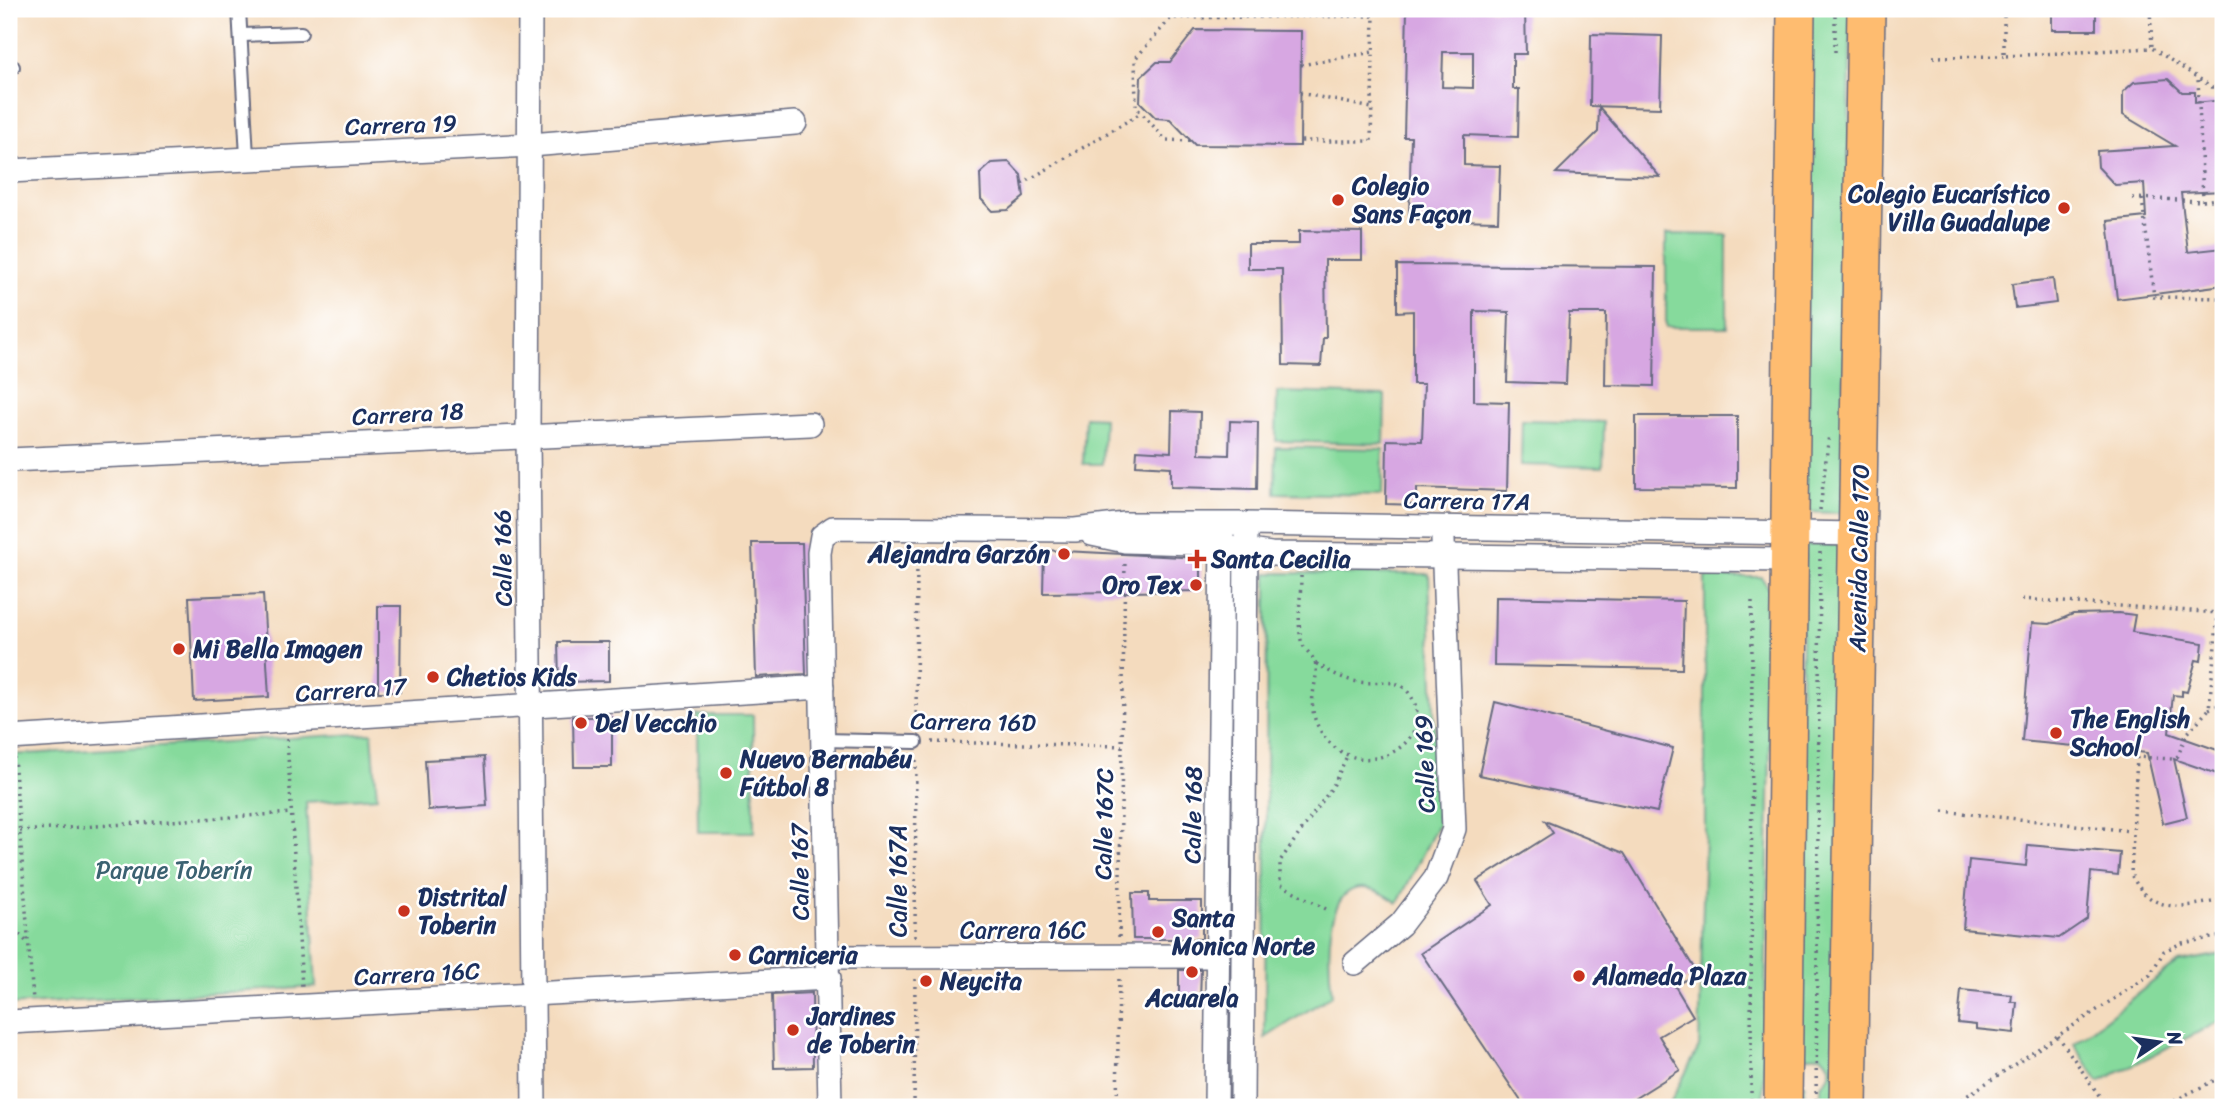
<svg xmlns="http://www.w3.org/2000/svg" width="2232" height="1116" viewBox="0 0 2232 1116" font-family="Sriracha,sans-serif">
	<rect width="100%" height="100%" fill="#fff"/>
	<filter id="ink" filterUnits="userSpaceOnUse"><feTurbulence type="fractalNoise" baseFrequency=".0143" numOctaves="2"/><feDisplacementMap in="SourceGraphic" scale="14" xChannelSelector="R" yChannelSelector="G"/><feConvolveMatrix kernelMatrix="1 2 1 2 8 2 1 2 1" color-interpolation-filters="sRGB"/></filter>
	<filter id="wash" filterUnits="userSpaceOnUse"><feTurbulence type="fractalNoise" baseFrequency=".00686" numOctaves="4" result="noise"/><feDisplacementMap in="SourceGraphic" scale="28" xChannelSelector="R" yChannelSelector="G"/><feGaussianBlur stdDeviation="1.57" result="paint"/><feColorMatrix in="noise" values="0 0 0 0 0 0 0 0 0 0 0 0 0 0 0 0 0 1.4 0 .05"/><feComposite in="paint" operator="in"/></filter>
	<g filter="url(#wash)">
		<rect width="100%" height="100%" fill="#f4dbbe"/>
		<!-- green -->
		<g fill="#86da9c" stroke="#50847d" stroke-width="2">
			<path d="M1805,9h46l-9,504 -39,-1z"/>
			<path d="M1666,234l61,1v92h-61z"/>
			<path d="M1277,392l108,3 -1,49 -108,-3z"/>
			<path d="M1085,417l19,1 -2,46h-19z"/>
			<path d="M1522,420l82,2 -1,45 -82,-2z"/>
			<path d="M1276,447l107,2 -1,46 -107,-2z"/>
			<path d="M1804,545h39l-8,562h-14v-22l9,-10v-10l-9,-10 -20,2 -4,21 8,7v22h-13z"/>
			<path d="M1267,573l162,1 9,250 -40,79c-74,-53 -72,47 -66,92l-67,43z"/>
			<path d="M1705,577h56l12,17 -10,513h-95l31,-60 6,-215z"/>
			<path d="M697,715h56l1,117h-56z"/>
			<path d="M372,733l5,64 -71,5 10,185 -307,18v-250z"/>
			<path d="M2223,954v66l-124,62 -25,-38 104,-82z"/>
		</g>
		<g id="blocks">
			<!-- building -->
			<g fill="#d7a7e2" fill-rule="evenodd">
				<path d="M1407,9h118l1,45h-13v35h6l-1,48 -54,-2v30l36,1 -2,55 -89,-2 2,-82h-7zM1443,52h30v36l-31,-1z"/>
				<rect x="2052" y="9" width="44" height="21"/>
				<path d="M1195,30l106,1 -1,115 -105,-1 -25,-26 -14,-1 -16,-16 1,-25 16,-15h13z"/>
				<path d="M1591,34l71,2 -2,72 -70,-2z"/>
				<path d="M2168,79l14,13h13v11l28,-3v91l-42,2 7,59 35,-4v37l-106,14 -9,-78 38,-4 -2,-34 -29,2 -17,-18 -1,-16 78,-5 -52,-31v-23l11,-10z"/>
				<path d="M1599,107l61,70 -104,-4 42,-41z"/>
				<path d="M1009,162l12,13 3,22 -16,13 -16,1 -11,-12 -1,-25 12,-11z"/>
				<path d="M1299,231l63,1v28h-37l1,78h-3l-2,28 -38,-1 -1,-96h-34v-25h51z"/>
				<path d="M1397,265l259,2 -2,119 -49,-1 1,-72h-37l-3,71 -59,-2 2,-70 -35,-1v90l35,1 -2,89 -90,-3v17l-31,-1 1,-64 35,1 2,-57h-11v-73l-16,1z"/>
				<path d="M2053,279l3,24 -41,5 -3,-24z"/>
				<path d="M1172,411l28,1 -1,42 30,1 1,-34 28,1 -1,67 -86,-2v-20l-35,-2 1,-15 34,2z"/>
				<path d="M1636,416h101v72l-101,-1z"/>
				<path d="M752,543h50l4,131 -50,3z"/>
				<path d="M1044,550l157,8v33l-158,2z"/>
				<path d="M263,594l6,103 -75,4 -5,-104z"/>
				<path d="M1495,597l189,4 -2,68 -188,-3z"/>
				<path d="M378,606h23l-1,86h-22z"/>
				<path d="M2119,613l16,2 -3,17 71,11 -2,18 -5,-1 -9,32 -5,-1v5l-9,-1 -4,38 54,19v24l-49,-17 13,58 -24,6 -16,-70 -125,-12 10,-118 18,1 23,-10z"/>
				<path d="M558,642h51v39l-50,1z"/>
				<path d="M1495,702l178,46 -16,64 -178,-37z"/>
				<path d="M573,717h39v50h-38z"/>
				<path d="M484,757l3,49 -59,4 -3,-50z"/>
				<path d="M1545,821l79,32 73,120 -22,13 18,30 -34,20 21,34 -59,37h-96l-104,-154 71,-48 -15,-24 76,-48z"/>
				<path d="M2028,845l92,8 -2,22 -27,-3 -4,47 -28,19 -96,-9 6,-69 57,6z"/>
				<path d="M1132,893h17v8h53v38h-69z"/>
				<path d="M1179,970h22l-1,30h-21z"/>
				<path d="M1961,990l51,5 -1,7h6l-3,31 -38,-4v-4l-18,-2z"/>
				<path d="M812,993l1,74 -39,1 -2,-73z"/>
			</g>
		</g>
	</g>
	<g filter="url(#ink)">
		<use href="#blocks" fill-opacity="0" stroke="#676b80" stroke-width="2"/>
		<g fill="none" stroke-linecap="round" stroke-linejoin="round">
			<!-- service casing -->
			<g stroke="#676b80" stroke-width="16">
				<g id="service">
					<path d="M239,9l8,148"/>
					<path d="M242,35l59,-2"/>
					<path d="M9,67h4"/>
					<path d="M823,740l93,2"/>
				</g>
			</g>
			<!-- minor casing -->
			<g stroke="#676b80" stroke-width="26">
				<g id="minor">
					<path d="M530,9l-2,425 6,673"/>
					<path d="M9,171l522,-26 264,-22"/>
					<path d="M9,460l801,-36"/>
					<path d="M1092,534l33,7 68,2 78,11 517,6"/>
					<path d="M9,738l813,-51"/>
					<path d="M828,957l390,-1"/>
					<path d="M1355,963l46,-39 35,-46 18,-49 -11,-289"/>
					<path d="M9,1022l820,-44"/>
					<path d="M830,1107l-11,-554 3,-17 11,-8 242,2 50,-6h120l614,10"/>
					<path d="M1216,1107l6,-574"/>
					<path d="M1242,1107l4,-571"/>
				</g>
			</g>
			<!-- primary casing -->
			<g stroke="#676b80" stroke-width="40">
				<g id="primary">
					<path d="M1783,1107l13,-1098"/>
					<path d="M1848,1107l18,-1098"/>
				</g>
			</g>
			<!-- path -->
			<g stroke="#676b80" stroke-width="3.5" stroke-dasharray="2 5" stroke-linecap="butt">
				<path d="M1241,9v8"/>
				<path d="M2004,9v47l148,-8 60,39h11"/>
				<path d="M2150,9l2,39"/>
				<path d="M1835,52v-43"/>
				<path d="M1933,57l71,-1"/>
				<path d="M1301,65l72,-13"/>
				<path d="M1300,93l72,15"/>
				<path d="M1190,141l-24,-1 -30,-33 -1,-48 36,-41 203,-2 -3,125h-71"/>
				<path d="M1022,184l119,-71"/>
				<path d="M2133,198l70,3 -5,-123"/>
				<path d="M2142,199l12,98 69,1"/>
				<path d="M2203,201l20,-3"/>
				<path d="M1820,510l9,-76"/>
				<path d="M1301,576c0,19 -4,45 0,64 2,9 11,14 14,22 6,18 -12,39 5,68 37,62 124,11 89,-37 -12,-17 -33,-8 -50,-11 -16,-2 -30,-11 -44,-19"/>
				<path d="M2022,599l196,14 -9,96 -23,26 -8,21 -6,3 -35,-2 -6,117c20,42 53,33 92,26"/>
				<path d="M2209,709l14,-6"/>
				<path d="M916,727l1,-178"/>
				<path d="M287,739l15,248"/>
				<path d="M932,742l190,4"/>
				<path d="M14,757l19,243"/>
				<path d="M1943,811l188,20"/>
				<path d="M20,831l272,-18"/>
				<path d="M1326,909l-46,-25v-23l53,-75 14,-30"/>
				<path d="M9,925l18,17"/>
				<path d="M915,937l1,-181"/>
				<path d="M1119,937l6,-377"/>
				<path d="M2058,1036l49,71"/>
				<path d="M914,1107l1,-131"/>
				<path d="M1117,1107l2,-131"/>
				<path d="M1751,1107l1,-507"/>
				<path d="M1816,1107l4,-555"/>
				<path d="M1950,1107l200,-132 14,-24 18,-8 41,-7"/>
				<path d="M2162,1107l61,-31"/>
			</g>
			<!-- service -->
			<use href="#service" stroke="#fff" stroke-width="12"/>
			<!-- minor -->
			<use href="#minor" stroke="#fff" stroke-width="23"/>
			<!-- primary -->
			<use href="#primary" stroke="#febc70" stroke-width="37"/>
		</g>
	</g>
	<!-- markers -->
	<g fill="#c8321e" stroke="#fff" stroke-width="2.5">
		<circle cx="1338" cy="200" r="7"/>
		<circle cx="2064" cy="208" r="7"/>
		<circle cx="1064" cy="554" r="7"/>
		<path d="M1193.5 548.5h7v7h7v7h-7v7h-7v-7h-7v-7h7z"/>
		<circle cx="1196" cy="585" r="7"/>
		<circle cx="179" cy="649" r="7"/>
		<circle cx="433" cy="677" r="7"/>
		<circle cx="581" cy="723" r="7"/>
		<circle cx="2056" cy="733" r="7"/>
		<circle cx="726" cy="773" r="7"/>
		<circle cx="404" cy="911" r="7"/>
		<circle cx="1158" cy="932" r="7"/>
		<circle cx="735" cy="955" r="7"/>
		<circle cx="1192" cy="972" r="7"/>
		<circle cx="1579" cy="976" r="7"/>
		<circle cx="926" cy="981" r="7"/>
		<circle cx="793" cy="1030" r="7"/>
	</g>
	<g text-anchor="middle" stroke-width="5" stroke-linejoin="round" paint-order="stroke">
		<!-- street labels -->
		<g font-size="24" fill="#1b2f5e" stroke="#fff">
			<text transform="translate(401 125) rotate(-2)" y="8">Carrera 19</text>
			<text transform="translate(408 414) rotate(-3)" y="8">Carrera 18</text>
			<text transform="translate(1467 501) rotate(1)" y="8">Carrera 17A</text>
			<text transform="translate(503 558) rotate(-91)" y="8">Calle 166</text>
			<text transform="translate(1859 558) rotate(-89)" y="8">Avenida Calle 170</text>
			<text transform="translate(351 690) rotate(-4)" y="8">Carrera 17</text>
			<text transform="translate(973 722) rotate(1)" y="8">Carrera 16D</text>
			<text transform="translate(1425 764) rotate(-92)" y="8">Calle 169</text>
			<text transform="translate(1193 815) rotate(-89)" y="8">Calle 168</text>
			<text transform="translate(1104 824) rotate(-89)" y="8">Calle 167C</text>
			<text transform="translate(800 872) rotate(-91)" y="8">Calle 167</text>
			<text transform="translate(898 881) rotate(-90)" y="8">Calle 167A</text>
			<text x="1023" y="938">Carrera 16C</text>
			<text transform="translate(417 974) rotate(-3)" y="8">Carrera 16C</text>
		</g>
		<!-- poi labels -->
		<g font-size="24" font-weight="bold" fill="#1b2f5e" stroke="#fff" text-anchor="start">
			<text x="1352" y="194">Colegio<tspan x="1352" dy="28">Sans Façon</tspan></text>
			<text x="2050" y="202" text-anchor="end">Colegio Eucarístico<tspan x="2050" dy="28">Villa Guadalupe</tspan></text>
			<text x="1050" y="562" text-anchor="end">Alejandra Garzón</text>
			<text x="1211" y="567">Santa Cecilia</text>
			<text x="1182" y="593" text-anchor="end">Oro Tex</text>
			<text x="193" y="657">Mi Bella Imagen</text>
			<text x="447" y="685">Chetios Kids</text>
			<text x="2070" y="727">The English<tspan x="2070" dy="28">School</tspan></text>
			<text x="595" y="731">Del Vecchio</text>
			<text x="740" y="767">Nuevo Bernabéu<tspan x="740" dy="28">Fútbol 8</tspan></text>
			<text x="418" y="905">Distrital<tspan x="418" dy="28">Toberin</tspan></text>
			<text x="1172" y="926">Santa<tspan x="1172" dy="28">Monica Norte</tspan></text>
			<text x="749" y="963">Carniceria</text>
			<text x="1593" y="984">Alameda Plaza</text>
			<text x="940" y="989">Neycita</text>
			<text x="1192" y="1006" text-anchor="middle">Acuarela</text>
			<text x="807" y="1024">Jardines<tspan x="807" dy="28">de Toberin</tspan></text>
		</g>
		<!-- park labels -->
		<g font-size="24" fill="#3b6271" stroke="#fff">
			<text x="174" y="878">Parque Toberín</text>
		</g>
	</g>
	<!-- margin -->
	<rect width="2232" height="1116" fill="none" stroke="#fff" stroke-width="35"/>
	<!-- north arrow -->
	<g transform="translate(2159 1042) rotate(77)" stroke="#ffffff" stroke-width="5" paint-order="stroke">
	<path d="M0-5L12 26L0 18L-12 26Z" fill="#1b2f5e"/>
	<text y="-10" font-size="19" font-weight="bold" text-anchor="middle" fill="#1b2f5e">N</text>
	</g>
</svg>
